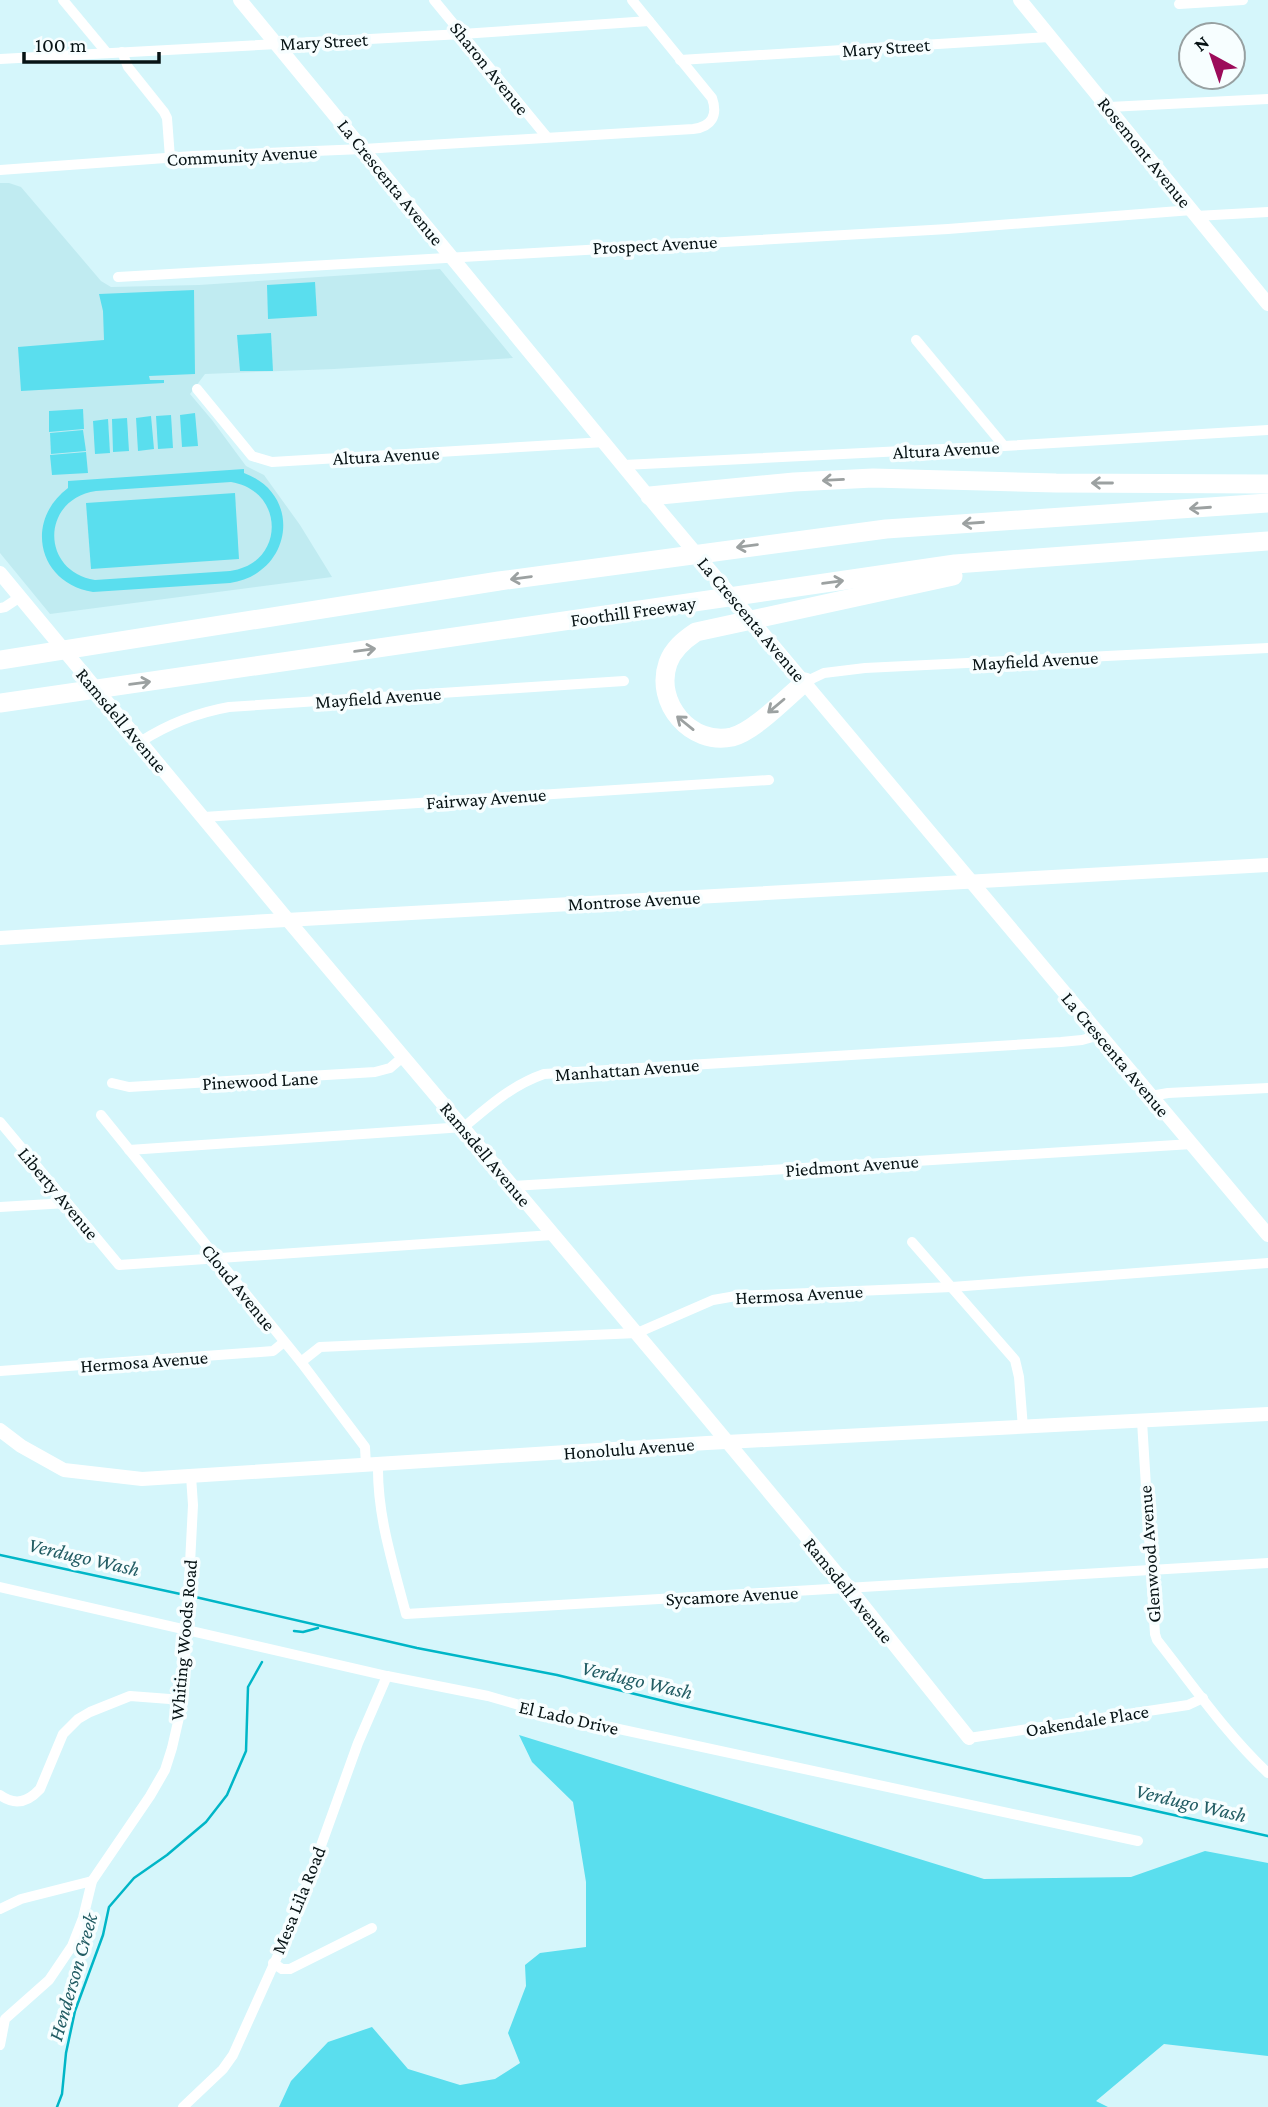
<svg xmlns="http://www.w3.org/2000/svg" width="1268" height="2107" viewBox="0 0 1268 2107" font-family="'Crimson Pro',serif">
	<rect width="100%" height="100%" fill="#d5f6fb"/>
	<!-- built -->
	<path fill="#c0ebf1" d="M0,183h9l12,4 80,94 10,6 88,-2 241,-16 73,89 -179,11 -129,5 -15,20 22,26 34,46 18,9 36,50 32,52 -282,37 -50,-61z"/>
	<!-- grass -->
	<g fill="#5adeee" fill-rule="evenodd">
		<path d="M315,282l2,34 -49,3 -1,-34z"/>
		<path d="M194,290l1,84 -46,2 1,4h14v3l-143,8 -3,-44 86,-7 -1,-29 -4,-17z"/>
		<path d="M271,333l2,38h-33l-3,-36z"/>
		<path d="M83,409l1,20 -35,3v-21z"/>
		<path d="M195,413l3,33 -16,1 -2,-32z"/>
		<path d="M171,415l2,33 -15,1 -2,-33z"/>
		<path d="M151,416l3,33 -16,2 -2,-33z"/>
		<path d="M127,418l2,33 -16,1 -1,-33z"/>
		<path d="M108,419l2,34 -15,1 -2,-33z"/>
		<path d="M83,430l3,21 -35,3 -1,-21z"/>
		<path d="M86,452l2,21 -36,2 -2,-20z"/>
		<path d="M244,469v4c60,22 48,101 -14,110l-137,9c-55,-9 -69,-71 -25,-104v-7zM231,482c55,9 54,82 -1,89l-135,9c-55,-9 -54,-81 1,-89z"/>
		<path d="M235,493l4,66 -148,10 -5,-66z"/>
		<path d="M519,1735l465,144 147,-2 74,-26 63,12v193l-104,-12 -68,57 12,6h-829l12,-26 37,-39 44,-15 36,42 52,16 35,-6 25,-16 -12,-30 18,-47 -1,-21 15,-12 46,-6v-65l-13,-80 -41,-40z"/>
	</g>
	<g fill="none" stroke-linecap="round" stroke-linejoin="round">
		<!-- stream -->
		<g stroke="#00b6c7" stroke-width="2.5">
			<path d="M0,1555l185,40"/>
			<path d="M191,1596l226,52 140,27 123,30 588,131"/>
			<path d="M294,1631l9,1 15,-4"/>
			<path d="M57,2107l5,-13 4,-41 9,-42 28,-76 6,-28 25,-29 33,-23 39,-33 21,-27 19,-44 2,-64 14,-25"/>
		</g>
		<!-- street -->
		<g stroke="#fff" stroke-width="10">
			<path d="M63,0l44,53"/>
			<path d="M434,0l112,136"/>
			<path d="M1179,4l64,-4"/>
			<path d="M122,52l6,15 36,45 3,6 3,40"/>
			<path d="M0,59l462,-25 187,-13"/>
			<path d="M680,60l370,-23"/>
			<path d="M1109,107l159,-8"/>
			<path d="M0,170l193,-14 170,-7 330,-20c19,-2 25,-14 19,-31l-80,-98"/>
			<path d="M1196,216l72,-4"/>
			<path d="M118,277l830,-48 244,-19"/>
			<path d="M916,340l88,106"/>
			<path d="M197,389l55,67 20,6 333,-20"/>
			<path d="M624,465l380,-19 264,-16"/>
			<path d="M0,608l5,-1 15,-10"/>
			<path d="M805,682l19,-9 41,-5 403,-20"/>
			<path d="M140,742c28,-18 55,-29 89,-35l395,-26"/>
			<path d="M204,817l565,-37"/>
			<path d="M112,1083l17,4 246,-15 15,-4 14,-12"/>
			<path d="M1151,1096l17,-3 100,-5"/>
			<path d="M101,1115l200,247 64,85 1,18"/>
			<path d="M0,1122l119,143 434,-30"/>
			<path d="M129,1150l335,-23c25,-21 48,-42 80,-53l517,-32 21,-2 18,-5"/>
			<path d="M513,1186l679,-42"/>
			<path d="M0,1207l67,-4"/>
			<path d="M912,1242l103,118 4,17 4,51"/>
			<path d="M301,1362l19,-15 317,-14 76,-33 23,-4 216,-9 316,-24"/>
			<path d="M0,1371l273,-20 11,-9"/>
			<path d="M1142,1421l13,213 2,6c35,44 70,95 111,133"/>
			<path d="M378,1464c-1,52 15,100 28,150l862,-51"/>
			<path d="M0,1587l387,89 101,20 66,19 584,126"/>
			<path d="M969,1738l219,-33 15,-7"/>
			<path d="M0,1795c15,11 28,7 40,-6l23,-55 15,-15 12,-7 40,-16 53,4"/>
			<path d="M0,1909l21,-10 71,-18"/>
			<path d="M273,1963l9,6h8l82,-41"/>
			<path d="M0,2045l5,-26 44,-39 23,-34 11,-28 9,-37 58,-85 15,-26 7,-22 11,-48 10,-195 -2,-29"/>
			<path d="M183,2107l40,-38 10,-14 63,-140 62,-172 29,-67"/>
		</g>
		<!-- secondary -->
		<g stroke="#fff" stroke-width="14">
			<path d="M240,0l426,518 602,717"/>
			<path d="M1020,0l248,304"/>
			<path d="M0,573l287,346 383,454 179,215 120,150"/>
			<path d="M0,938l268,-17 1000,-56"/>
			<path d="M0,1430l21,16 43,24 78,9 565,-36 561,-29"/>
		</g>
		<!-- highway -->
		<g stroke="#fff" stroke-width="19">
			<path d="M650,496l144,-14 79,-4 183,5 212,1"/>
			<path d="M0,660l499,-79 387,-52 382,-26"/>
			<path d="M805,682c-18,15 -50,49 -73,55 -41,9 -78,-34 -64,-74 5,-14 16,-23 28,-31l257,-56"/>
			<path d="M0,703l955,-139 313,-23"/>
		</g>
	</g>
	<!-- one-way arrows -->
	<defs><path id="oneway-shaft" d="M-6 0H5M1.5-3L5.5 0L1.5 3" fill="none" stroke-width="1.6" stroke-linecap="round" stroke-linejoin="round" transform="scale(1.75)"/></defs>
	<g stroke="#9ca1a1">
		<use href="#oneway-shaft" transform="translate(833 480) rotate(177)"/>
		<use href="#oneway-shaft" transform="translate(1102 483) rotate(180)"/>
		<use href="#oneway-shaft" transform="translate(1200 508) rotate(176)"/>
		<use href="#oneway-shaft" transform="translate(973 523) rotate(176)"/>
		<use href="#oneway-shaft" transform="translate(747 546) rotate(173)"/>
		<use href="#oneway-shaft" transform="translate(521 578) rotate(172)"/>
		<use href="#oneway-shaft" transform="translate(833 582) rotate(-8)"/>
		<use href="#oneway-shaft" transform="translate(365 650) rotate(-8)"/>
		<use href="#oneway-shaft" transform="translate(140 683) rotate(-8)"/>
		<use href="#oneway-shaft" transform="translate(776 706) rotate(140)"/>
		<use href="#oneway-shaft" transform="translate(685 723) rotate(-141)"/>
	</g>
	<g text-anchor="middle" stroke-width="7" stroke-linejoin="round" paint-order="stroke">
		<!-- street labels -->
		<g font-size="19" fill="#071315" stroke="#f7feff">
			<text transform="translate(324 41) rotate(-3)" y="7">Mary Street</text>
			<text transform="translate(886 47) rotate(-4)" y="7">Mary Street</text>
			<text transform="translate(490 68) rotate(51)" y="7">Sharon Avenue</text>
			<text transform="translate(1145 152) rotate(51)" y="7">Rosemont Avenue</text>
			<text transform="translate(242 155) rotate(-3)" y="7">Community Avenue</text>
			<text transform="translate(391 182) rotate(51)" y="7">La Crescenta Avenue</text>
			<text transform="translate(655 244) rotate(-3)" y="7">Prospect Avenue</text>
			<text transform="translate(946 449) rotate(-3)" y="7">Altura Avenue</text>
			<text transform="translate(386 455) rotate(-3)" y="7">Altura Avenue</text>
			<text transform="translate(633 611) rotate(-8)" y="7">Foothill Freeway</text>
			<text transform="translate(752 619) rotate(50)" y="7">La Crescenta Avenue</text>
			<text transform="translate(1035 660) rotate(-3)" y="7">Mayfield Avenue</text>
			<text transform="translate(378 697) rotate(-4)" y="7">Mayfield Avenue</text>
			<text transform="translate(122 720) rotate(50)" y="7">Ramsdell Avenue</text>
			<text transform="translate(486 798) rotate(-4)" y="7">Fairway Avenue</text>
			<text transform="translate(634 900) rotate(-3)" y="7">Montrose Avenue</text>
			<text transform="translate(1116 1054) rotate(50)" y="7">La Crescenta Avenue</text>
			<text transform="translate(627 1069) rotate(-4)" y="7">Manhattan Avenue</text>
			<text transform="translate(260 1080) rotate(-3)" y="7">Pinewood Lane</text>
			<text transform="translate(486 1154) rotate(50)" y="7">Ramsdell Avenue</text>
			<text transform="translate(852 1165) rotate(-4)" y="7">Piedmont Avenue</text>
			<text transform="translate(59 1193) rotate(50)" y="7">Liberty Avenue</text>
			<text transform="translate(239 1287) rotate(51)" y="7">Cloud Avenue</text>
			<text transform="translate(799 1294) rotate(-3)" y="7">Hermosa Avenue</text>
			<text transform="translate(144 1361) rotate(-4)" y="7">Hermosa Avenue</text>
			<text transform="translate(629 1448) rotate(-4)" y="7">Honolulu Avenue</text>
			<text transform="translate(1149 1554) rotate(-94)" y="7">Glenwood Avenue</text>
			<text transform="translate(849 1590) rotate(51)" y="7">Ramsdell Avenue</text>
			<text transform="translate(732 1595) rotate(-3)" y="7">Sycamore Avenue</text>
			<text transform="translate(183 1640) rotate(-85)" y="7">Whiting Woods Road</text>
			<text transform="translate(569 1717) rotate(13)" y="7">El Lado Drive</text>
			<text transform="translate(1087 1720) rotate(-9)" y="7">Oakendale Place</text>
			<text transform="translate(298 1900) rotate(-68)" y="7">Mesa Lila Road</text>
		</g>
		<!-- water labels -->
		<g font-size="21" font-style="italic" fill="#235d64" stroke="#f7feff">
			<text transform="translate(84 1557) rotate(13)" y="7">Verdugo Wash</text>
			<text transform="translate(637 1680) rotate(13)" y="7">Verdugo Wash</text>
			<text transform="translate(1191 1803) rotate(13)" y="7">Verdugo Wash</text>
			<text transform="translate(73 1977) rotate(-74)" y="7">Henderson Creek</text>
		</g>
	</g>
	<!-- north arrow -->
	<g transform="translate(1212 56) rotate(320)"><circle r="33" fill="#f7feff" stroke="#97a0a1" stroke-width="2"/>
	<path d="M0-5L12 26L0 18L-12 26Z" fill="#9c0b5a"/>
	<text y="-10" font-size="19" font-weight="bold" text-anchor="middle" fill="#071315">N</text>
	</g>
	<!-- scale -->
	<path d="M24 52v10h135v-10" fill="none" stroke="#071315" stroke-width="3.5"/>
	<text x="35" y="52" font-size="21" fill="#071315" stroke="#f7feff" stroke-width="5" paint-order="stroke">100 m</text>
</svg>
